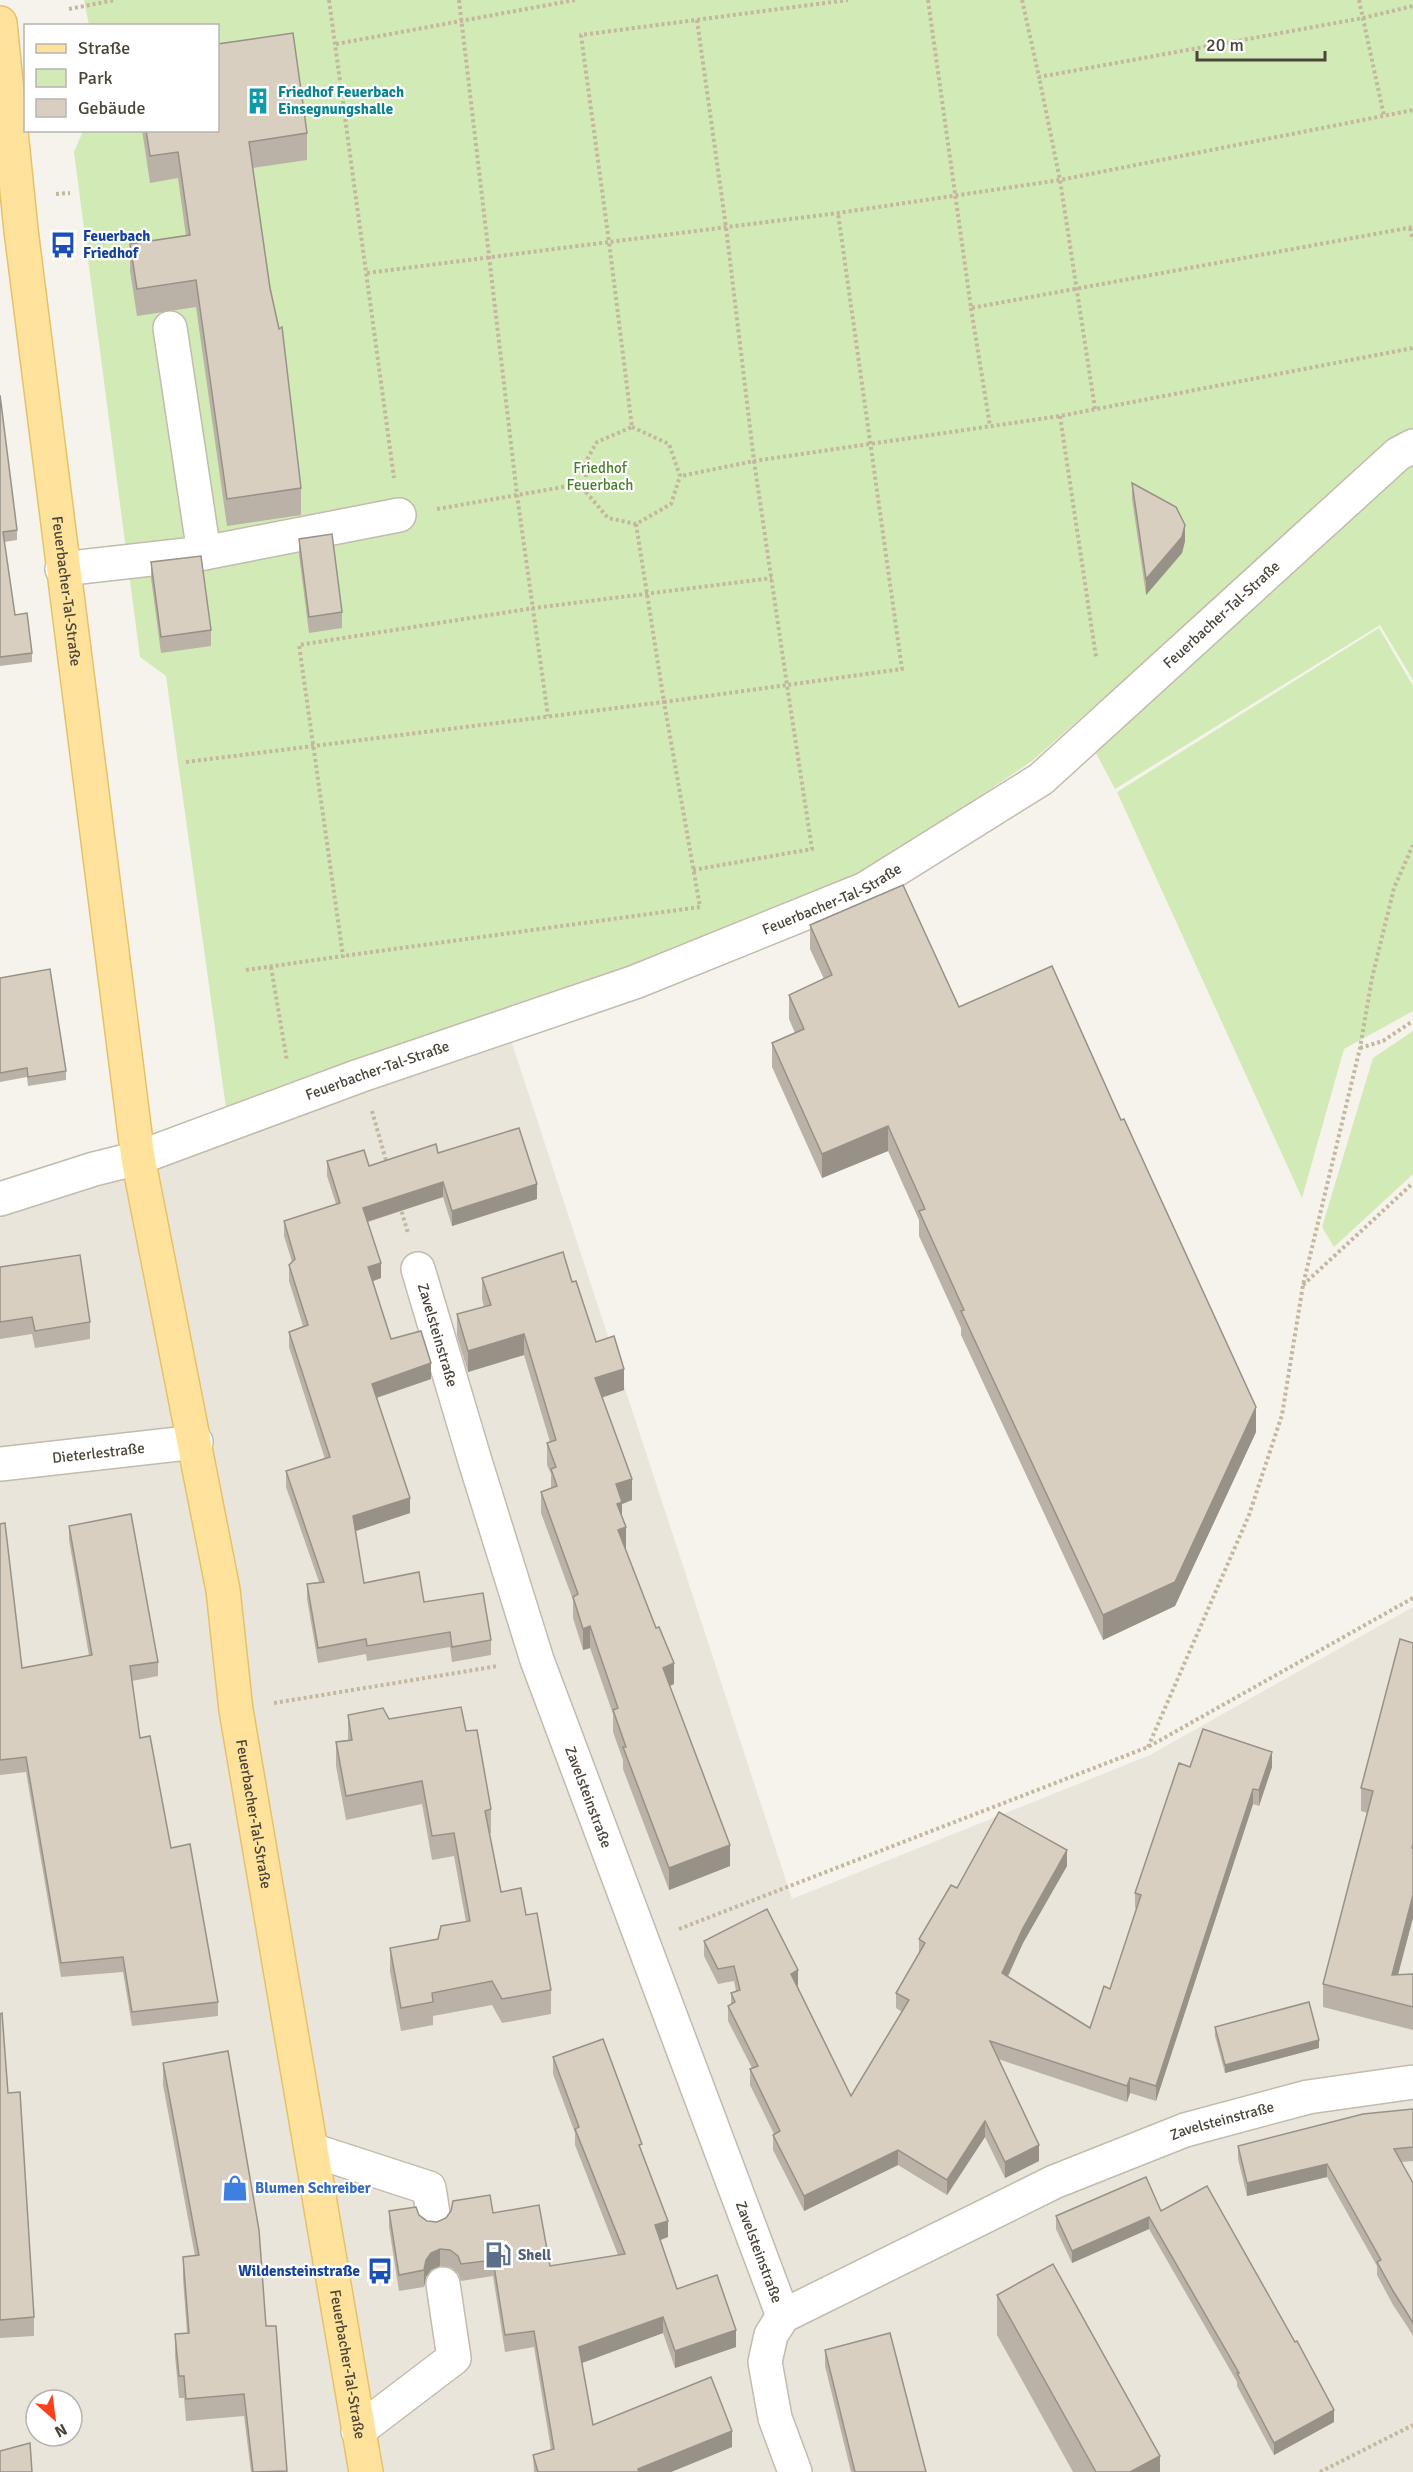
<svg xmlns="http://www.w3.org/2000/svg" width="1413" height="2472" viewBox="0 0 1413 2472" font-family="Signika,sans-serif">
	<rect width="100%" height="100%" fill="#f6f3ec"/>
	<!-- residential -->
	<path fill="#eae5da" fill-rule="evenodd" d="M511,1040l281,859 358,-144 263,-148v865h-1413v-1265zM36,2400h36v36h-36z"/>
	<!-- green -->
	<g fill="#d2eab5">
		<path d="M84,0h1329v431l-19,11 -362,319 -224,151 -581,203 -61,-439 -26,-19 -66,-505 9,-21 135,-1v-104l-129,-1z"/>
		<path d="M1413,456v224l-33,-55 -265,164 -19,-36 307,-291z"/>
		<path d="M1379,628l34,58v325l-69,38 -42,149 -185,-406z"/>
		<path d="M1413,1031v143l-79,73 -12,-20 51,-169z"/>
	</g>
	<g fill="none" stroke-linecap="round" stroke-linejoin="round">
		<!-- minor casing -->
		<g stroke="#c2bbae" stroke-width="36">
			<g id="minor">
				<path d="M204,553l195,-38"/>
				<path d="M62,569l142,-16 -34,-225"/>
				<path id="s1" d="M0,1199l94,-30 44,-11 221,-82 276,-94 230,-93 176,-110 357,-325 15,-8"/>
				<path id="s2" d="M418,1269l57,192 62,199 246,656"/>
				<path id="s3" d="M0,1464l196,-22"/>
				<path d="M312,2150l117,38 5,32"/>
				<path d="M358,2431l96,-73 -11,-74"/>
				<path id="s4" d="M795,2472l-20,-54 -10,-56 6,-27 12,-19 271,-134 131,-52 123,-33 105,-15"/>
			</g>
		</g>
		<!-- major casing -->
		<g stroke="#e6c16a" stroke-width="36">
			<g id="major">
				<path id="s5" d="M0,23l21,207 117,928 85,432 13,120 130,762"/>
			</g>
		</g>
		<!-- path -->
		<g stroke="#c4b79f" stroke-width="4" stroke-dasharray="3 3" stroke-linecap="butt">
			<path d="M329,0l65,478"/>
			<path d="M459,0l58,495 31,221"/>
			<path d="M928,0l43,308 442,-81"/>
			<path d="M1022,0l17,77 324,-59 50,-12"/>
			<path d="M1359,0l25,116"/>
			<path d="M69,9l46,-9"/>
			<path d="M697,20l29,207 28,234 306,-45 353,-68"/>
			<path d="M336,44l239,-44"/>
			<path d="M56,194l14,-1"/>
			<path d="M1410,228l3,12"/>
			<path d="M367,273l242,-31 -28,-207 267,-35"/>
			<path d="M971,308l19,118"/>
			<path d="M1095,409l-35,-229 353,-70"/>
			<path d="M1060,416l36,241"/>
			<path d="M632,427l37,17 11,32 -9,28 -35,20 -28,-6 -22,-26v-31l11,-19 35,-15 -23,-185 229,-29 222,-33 -21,-103"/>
			<path d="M437,509l149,-26"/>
			<path d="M636,524l28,178 123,-17 -33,-224 -73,15"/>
			<path d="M186,762l478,-60 36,205 -357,49"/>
			<path d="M693,870l119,-21 -25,-164 115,-16 -64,-456"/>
			<path d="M271,967l16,94"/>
			<path d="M246,970l97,-14 -44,-311 235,-37 238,-30"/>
			<path d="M1360,1048l23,-7 30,-20"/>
			<path d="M372,1111l15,53"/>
			<path d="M400,1206l8,27"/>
			<path d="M1303,1285l110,-102"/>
			<path d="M274,1703l224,-37"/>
			<path d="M1148,1747l101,-232 33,-100 21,-130 57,-237 12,-70 22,-90 19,-43"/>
			<path d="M679,1929l469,-182 265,-149"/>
			<path d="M1320,2472l93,-47"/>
		</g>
		<!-- minor -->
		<use href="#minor" stroke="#fff" stroke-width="33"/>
		<!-- major -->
		<use href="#major" stroke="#ffe39c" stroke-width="33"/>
	</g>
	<!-- wall -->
	<g fill="#bab2a6">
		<path d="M142,130h76l89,3v27l-54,8 17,120 31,200v27l-74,11 -31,-219 -59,9 -7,-45v-27l56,-8 -8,-58 -28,5z"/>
		<path d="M0,395l17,135v10l-13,2 11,73 17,38v9l-32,4z"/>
		<path d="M1132,483l53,58 -3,12 -36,42 -14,-96z"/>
		<path d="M299,539l43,73v16l-33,5 -10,-78z"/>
		<path d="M151,562l60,68v16l-50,7 -10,-75z"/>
		<path d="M810,925l149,82 297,425 -81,174 -72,34 -142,-305v-7l-42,-92v-16l-31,-69 -66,27 -50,-111v-24l23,-10 -6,-14v-24l35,-16 -14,-30z"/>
		<path d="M0,978l66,93v9l-38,6 -1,-9 -27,5z"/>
		<path d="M438,1153l99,46 -85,27 -9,-29 -75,25 13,56 -8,3 18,58 40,40 -54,19 33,115 -55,18 9,52 60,19 67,38v15l-39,7 -2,-15 -83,14 -1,-7 -48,9 -11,-64v-15l12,-2 -33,-95v-16l39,-12 -36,-112v-15l14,-6 -14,-45v-16l3,-3 -8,-26v-15l52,-17 -9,-28v-15l42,5z"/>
		<path d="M0,1267l90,55v17l-55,9 -3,-14 -32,5z"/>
		<path d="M482,1278l90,4 24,60 28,48 -22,7 30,103 -10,4v14l4,31h-1l49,135 -4,2 60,180 -61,24 -46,-121v-9l-10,-28v-18l-23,-66 -7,2 -10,-32v-18l-32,-87v-21l10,-4v-14l-4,-9v-22l3,-1 -26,-87 -56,17 -11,-36v-22l27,-7 -2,-8z"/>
		<path d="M0,1524l22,144 67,-12 -20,-116v-14l89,136v14l-26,5 8,57 31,110 47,154v14l-86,10 -9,-54 -62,5 -35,-205 -26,3z"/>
		<path d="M1400,1639l-2,336 15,-1v56l-90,-23v-23l45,-171 -7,-2v-23z"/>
		<path d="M348,1715l41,4 77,12 25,78v24h-2l12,59 25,23 25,75v24l-49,9 -10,-18 -59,11v9l-32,6 -11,-60v-23l48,-9 28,-17 -12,-66 -22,4 -10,-56 -76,16 -10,-54v-24l12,-2z"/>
		<path d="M1190,1767h82l-13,39 -6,-2 -97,297 -26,-8 -3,9 -129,-43 41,102 -34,17 -20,-41 -38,58 -49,-30 -94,46 -31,-61v-15l1,-1 -24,-49v-16l2,-1 -24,-47v-15l3,-2v-11l5,-2 -2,-10 -16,3 -14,-28v-15l94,44 -1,1 54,110 51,-84 -6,-4v-15l23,-39v-15l38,-51 110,-22 -44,77 -15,34 82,51 20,-39 27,-81h-2v-15z"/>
		<path d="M0,2014l8,79 26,224v19l-34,2z"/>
		<path d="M1215,2027l104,21 -94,25 -10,-37z"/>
		<path d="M553,2057l89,96 26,84 -8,3 17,49 59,58 -61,21 -12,-35 -81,30 11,62 139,22 -61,25h-137l-1,-17 18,-5 -17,-103 -29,5 -12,-76 -32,5 -3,-8 -8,-6 -10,-1 -9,4 -5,7 -2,10 -25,4 -10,-64v-16l30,4 8,6 10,1 56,-9 57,53 68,-11 -43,-110v-12l-22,-59z"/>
		<path d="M163,2063l103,263h10l11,146h-36l-7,-56 -58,5 -2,-23h-5l-4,-42v-22l12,-1 -4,-54v-22l12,-1 -32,-171z"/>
		<path d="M1413,2109v52l-12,1 12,21v153l-6,-10 -14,-21 -16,-30v-9l-50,-89 -80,19 -9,-37v-13z"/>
		<path d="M1161,2211l173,211 -60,33 -37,-69v-4l-88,-153 -77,34 -16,-34v-13z"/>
		<path d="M997,2295l163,177h-87l-76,-137z"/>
		<path d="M825,2350l101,122h-75l-26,-106z"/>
	</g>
	<!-- shaded-wall -->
	<g fill="#979187">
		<path d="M1185,525v16l-3,12 -36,42v-16z"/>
		<path d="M888,1126v25l-66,27v-24z"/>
		<path d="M443,1182v15l-80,26v-15z"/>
		<path d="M537,1184v15l-85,27v-15z"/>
		<path d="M381,1263v15l-13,5v-16z"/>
		<path d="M524,1334v21l-56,17v-21z"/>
		<path d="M431,1363v16l-59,20v-15z"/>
		<path d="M624,1369v21l-29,10v-22z"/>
		<path d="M1256,1407v25l-81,174 -72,34v-25z"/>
		<path d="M632,1479v21l-10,4v19l-5,2 -1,-41z"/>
		<path d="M410,1498v15l-57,19v-16z"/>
		<path d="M626,1527v22l-8,3v-22z"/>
		<path d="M590,1626v22l-7,2v-21z"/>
		<path d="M674,1663v21l-11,5v-21z"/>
		<path d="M1272,1752v15l-13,39v-16z"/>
		<path d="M1253,1789v15l-97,297v-15z"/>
		<path d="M730,1845v21l-61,24v-22z"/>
		<path d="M1067,1850v16l-44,77 -21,45v-15l21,-45z"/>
		<path d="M1413,1895v23l-21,80v-23z"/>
		<path d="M798,1970v15l-7,4v-15z"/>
		<path d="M1319,2040v8l-94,25v-8z"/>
		<path d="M1130,2078v15l-3,9v-16z"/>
		<path d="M985,2121v16l-38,58v-15z"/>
		<path d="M1039,2145v16l-34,17v-16z"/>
		<path d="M898,2150v15l-94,46v-15z"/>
		<path d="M1327,2164v13l-80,19v-13z"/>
		<path d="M1149,2217v12l-77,34v-12z"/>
		<path d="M668,2221v16l-13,5v-17z"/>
		<path d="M440,2249v17l-9,4 -5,7 -2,10v-17l2,-10 5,-7z"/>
		<path d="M663,2317v16l-84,31v-17z"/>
		<path d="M736,2330v17l-61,21v-17z"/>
		<path d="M1334,2410v12l-60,33v-12z"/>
		<path d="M732,2431v16l-61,25h-33v-3z"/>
		<path d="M1160,2456v16h-30z"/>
	</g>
	<!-- building -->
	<g fill="#d8cfc1" stroke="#979187" stroke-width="1.5">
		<path d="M293,33l14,100 -58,9 21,146 9,41 3,-2 19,161 -74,11 -31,-219 -59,9 -7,-45 60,-9 -12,-83 -28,4 -4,-26h72v-86z"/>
		<path d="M0,395l17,135 -14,2 12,83 12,-2 5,40 -32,4z"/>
		<path d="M1132,483l44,24 9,18 -3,12 -36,42z"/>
		<path d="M332,534l10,78 -33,5 -10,-78z"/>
		<path d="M201,556l10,74 -50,7 -10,-75z"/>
		<path d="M903,885l56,122 93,-41 69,154 3,-1 132,288 -81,175 -72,33 -142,-304 3,-1 -45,-99 6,-2 -37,-83 -66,28 -50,-111 32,-14 -15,-34 43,-20 -22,-50z"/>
		<path d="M50,969l16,102 -38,6 -1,-9 -27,5v-95z"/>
		<path d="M519,1128l18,56 -85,27 -9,-29 -80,26 18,55 -13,4 23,72 30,-8 10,32 -59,21 38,114 -57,18 11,67 55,-11 5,30 59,-9 8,47 -39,7 -2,-15 -83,14 -1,-7 -48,9 -11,-64 17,-2 -38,-111 44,-14 -41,-125 19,-7 -19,-60 6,-6 -11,-38 56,-18 -13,-42 37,-11 5,16 67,-22 2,9z"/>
		<path d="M563,1252l9,30 4,-1 20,61 18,-6 10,33 -29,9 37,101 -16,5 6,18 -5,2 9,23 -8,3 38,98 3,-1 15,36 -11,5 67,177 -61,23 -46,-121h3l-13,-37 5,-2 -28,-82 -7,3 -10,-32 5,-3 -37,-102 16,-6 -6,-17 5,-2 -9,-24 9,-3 -32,-106 -56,17 -11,-37 34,-9 -9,-27z"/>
		<path d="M80,1255l10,67 -55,9 -3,-14 -32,5v-55z"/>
		<path d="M131,1514l27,148 -28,4 10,72 10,-2 21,112 19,-4 28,158 -86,10 -9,-55 -62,6 -35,-206 -26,3v-236l5,-1 17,145 70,-13 -23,-129z"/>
		<path d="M1400,1639l13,4v200l-1,5h1v47l-21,80 21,-1v33l-90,-23 50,-193 -12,-3z"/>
		<path d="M461,1707l5,24 11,-1 14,79 -6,2 16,81 20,-4 5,27 11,-2 14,77 -49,9 -10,-18 -60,12 1,9 -32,6 -11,-60 48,-9 3,-13 29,-5 -16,-88 -22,3 -10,-55 -76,15 -10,-54 16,-2 -4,-25 35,-7 6,11z"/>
		<path d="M1203,1729l69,23 -13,38 -6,-1 -97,297 -26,-8 -3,8 -137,-45 49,104 -34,17 -20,-41 -38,59 -49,-30 -94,46 -31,-61 7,-4 -30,-62 8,-3 -30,-60 7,-4 -4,-9 9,-3 -6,-24 -16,3 -14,-28 63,-32 31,61 -7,4 60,122 58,-96 -13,-7 29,-50 -6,-4 32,-54 6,3 42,-76 68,38 -44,78 -21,45 88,55 14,-42 6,3 31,-94 -6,-2 44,-130 11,4z"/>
		<path d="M1309,2002l10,38 -94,25 -10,-38z"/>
		<path d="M2,2013l6,80 12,-1 14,225 -34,3v-306z"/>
		<path d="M603,2039l39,105 -3,1 29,76 -13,4 22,64 40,-14 19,55 -61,21 -12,-34 -84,30 14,78 118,-48 21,54 -94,38 1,3h-101l-5,-17 21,-6 -20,-118 -29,4 -12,-75 -32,4 -3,-8 -8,-6 -10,-1 -9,4 -5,7 -2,10 -25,5 -10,-64 27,-4 3,8 8,6 10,1 9,-4 5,-7 2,-10 37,-6 3,18 46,-8 11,61 75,-12 -50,-125 4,-2 -26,-70z"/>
		<path d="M228,2051l31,179 7,96h10l11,145 -34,1 -9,-78 -58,5 -2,-23h-5l-4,-42 14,-1 -6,-76 16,-2 -36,-192z"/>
		<path d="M1413,2109v38l-19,2 19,34v140l-6,-10 -14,-22 -16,-29 4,-2 -54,-96 -80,19 -9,-37 125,-32z"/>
		<path d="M1146,2177l15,34 46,-25 88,156 2,-1 37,69 -60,33 -37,-70h2l-90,-156 -77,34 -16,-35z"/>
		<path d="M1053,2264l107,192 -30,16h-34l-99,-177z"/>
		<path d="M890,2333l36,139h-71l-30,-122z"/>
		<path d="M30,2443l2,29h-32v-21z"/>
	</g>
	<!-- icons -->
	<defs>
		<g id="building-bare" transform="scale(2.07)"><path d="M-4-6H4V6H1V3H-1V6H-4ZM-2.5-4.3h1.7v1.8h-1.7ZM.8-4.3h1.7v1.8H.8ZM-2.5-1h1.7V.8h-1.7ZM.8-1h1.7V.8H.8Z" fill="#0f9aa8" stroke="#fff" stroke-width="2.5" paint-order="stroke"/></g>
		<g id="bus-bare" transform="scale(2.07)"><path d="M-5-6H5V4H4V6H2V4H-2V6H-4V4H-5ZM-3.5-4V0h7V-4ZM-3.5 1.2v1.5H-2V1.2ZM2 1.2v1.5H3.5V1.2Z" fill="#1a4fb4" stroke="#fff" stroke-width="2.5" paint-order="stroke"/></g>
		<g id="shop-bare" transform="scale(2.07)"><path d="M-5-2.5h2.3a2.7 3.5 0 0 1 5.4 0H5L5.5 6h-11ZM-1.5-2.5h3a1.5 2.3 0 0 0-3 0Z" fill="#3f7fe0" stroke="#fff" stroke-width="2.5" paint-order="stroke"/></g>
		<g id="fuel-bare" transform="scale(2.07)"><path d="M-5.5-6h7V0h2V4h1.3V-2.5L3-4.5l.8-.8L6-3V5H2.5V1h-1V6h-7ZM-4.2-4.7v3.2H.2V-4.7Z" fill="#5c6f8a" stroke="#fff" stroke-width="2.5" paint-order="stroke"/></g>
	</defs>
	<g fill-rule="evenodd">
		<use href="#building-bare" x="258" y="101"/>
		<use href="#bus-bare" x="63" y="245"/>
		<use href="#shop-bare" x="235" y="2188"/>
		<use href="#fuel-bare" x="498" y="2255"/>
		<use href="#bus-bare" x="380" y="2271"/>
	</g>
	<g text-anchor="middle" stroke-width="4.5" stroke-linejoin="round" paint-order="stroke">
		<!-- culture labels -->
		<g font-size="15" font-weight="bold" fill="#0d838f" stroke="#fff" text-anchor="start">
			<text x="278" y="97">Friedhof Feuerbach<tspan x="278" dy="17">Einsegnungshalle</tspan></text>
		</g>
		<!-- transit labels -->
		<g font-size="15" font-weight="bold" fill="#164399" stroke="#fff" text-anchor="start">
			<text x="83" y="241">Feuerbach<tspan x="83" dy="17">Friedhof</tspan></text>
			<text x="360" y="2276" text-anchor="end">Wildensteinstraße</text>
		</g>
		<!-- park labels -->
		<g font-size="15" fill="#4a7f2a" stroke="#fff">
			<text x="600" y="473">Friedhof<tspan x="600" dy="17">Feuerbach</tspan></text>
		</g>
		<!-- street labels -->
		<g font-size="15" fill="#4b4439" stroke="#fff">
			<text dy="5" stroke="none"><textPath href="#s5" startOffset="572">Feuerbacher-Tal-Straße</textPath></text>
			<text dy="5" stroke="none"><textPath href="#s1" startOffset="1371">Feuerbacher-Tal-Straße</textPath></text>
			<text dy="5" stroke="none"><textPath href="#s1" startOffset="885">Feuerbacher-Tal-Straße</textPath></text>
			<text dy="5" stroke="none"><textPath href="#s1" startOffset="399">Feuerbacher-Tal-Straße</textPath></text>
			<text dy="5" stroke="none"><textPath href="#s2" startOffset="69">Zavelsteinstraße</textPath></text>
			<text dy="5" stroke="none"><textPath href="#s3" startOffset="99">Dieterlestraße</textPath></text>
			<text dy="5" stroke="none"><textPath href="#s2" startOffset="555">Zavelsteinstraße</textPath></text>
			<text dy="5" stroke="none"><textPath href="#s5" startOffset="1810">Feuerbacher-Tal-Straße</textPath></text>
			<text dy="5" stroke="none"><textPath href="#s4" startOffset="646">Zavelsteinstraße</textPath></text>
			<text dy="5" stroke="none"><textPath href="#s2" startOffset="1041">Zavelsteinstraße</textPath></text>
			<text dy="5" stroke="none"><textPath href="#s5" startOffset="2368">Feuerbacher-Tal-Straße</textPath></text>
		</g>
		<!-- shop labels -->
		<g font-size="15" font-weight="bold" fill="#366cbe" stroke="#fff" text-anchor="start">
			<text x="255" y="2193">Blumen Schreiber</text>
		</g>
		<!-- service labels -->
		<g font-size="15" font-weight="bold" fill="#4e5e75" stroke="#fff" text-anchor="start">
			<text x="518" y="2260">Shell</text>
		</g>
	</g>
	<!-- legend -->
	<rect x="24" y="24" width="195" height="108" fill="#ffffff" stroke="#b7b4b0" stroke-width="1.5"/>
	<rect x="36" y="44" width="30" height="9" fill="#ffe39c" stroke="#b7b4b0" stroke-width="1.5"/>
	<text x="78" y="54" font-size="18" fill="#4b4439">Straße</text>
	<rect x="36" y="69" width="30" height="18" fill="#d2eab5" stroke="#b7b4b0" stroke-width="1.5"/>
	<text x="78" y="84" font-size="18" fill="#4b4439">Park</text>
	<rect x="36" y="99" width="30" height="18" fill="#d8cfc1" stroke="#b7b4b0" stroke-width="1.5"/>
	<text x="78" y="114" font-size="18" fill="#4b4439">Gebäude</text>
	<!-- north arrow -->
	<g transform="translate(54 2418) rotate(152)"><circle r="28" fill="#ffffff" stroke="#b7b4b0" stroke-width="1.5"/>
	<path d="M0-4.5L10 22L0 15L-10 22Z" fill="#fc3f1d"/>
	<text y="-9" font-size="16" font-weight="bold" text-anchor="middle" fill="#4b4439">N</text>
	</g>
	<!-- scale -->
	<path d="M1197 51v9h128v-9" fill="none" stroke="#4b4439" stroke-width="3"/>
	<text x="1206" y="51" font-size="18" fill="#4b4439" stroke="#ffffff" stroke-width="4.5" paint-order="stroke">20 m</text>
</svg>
